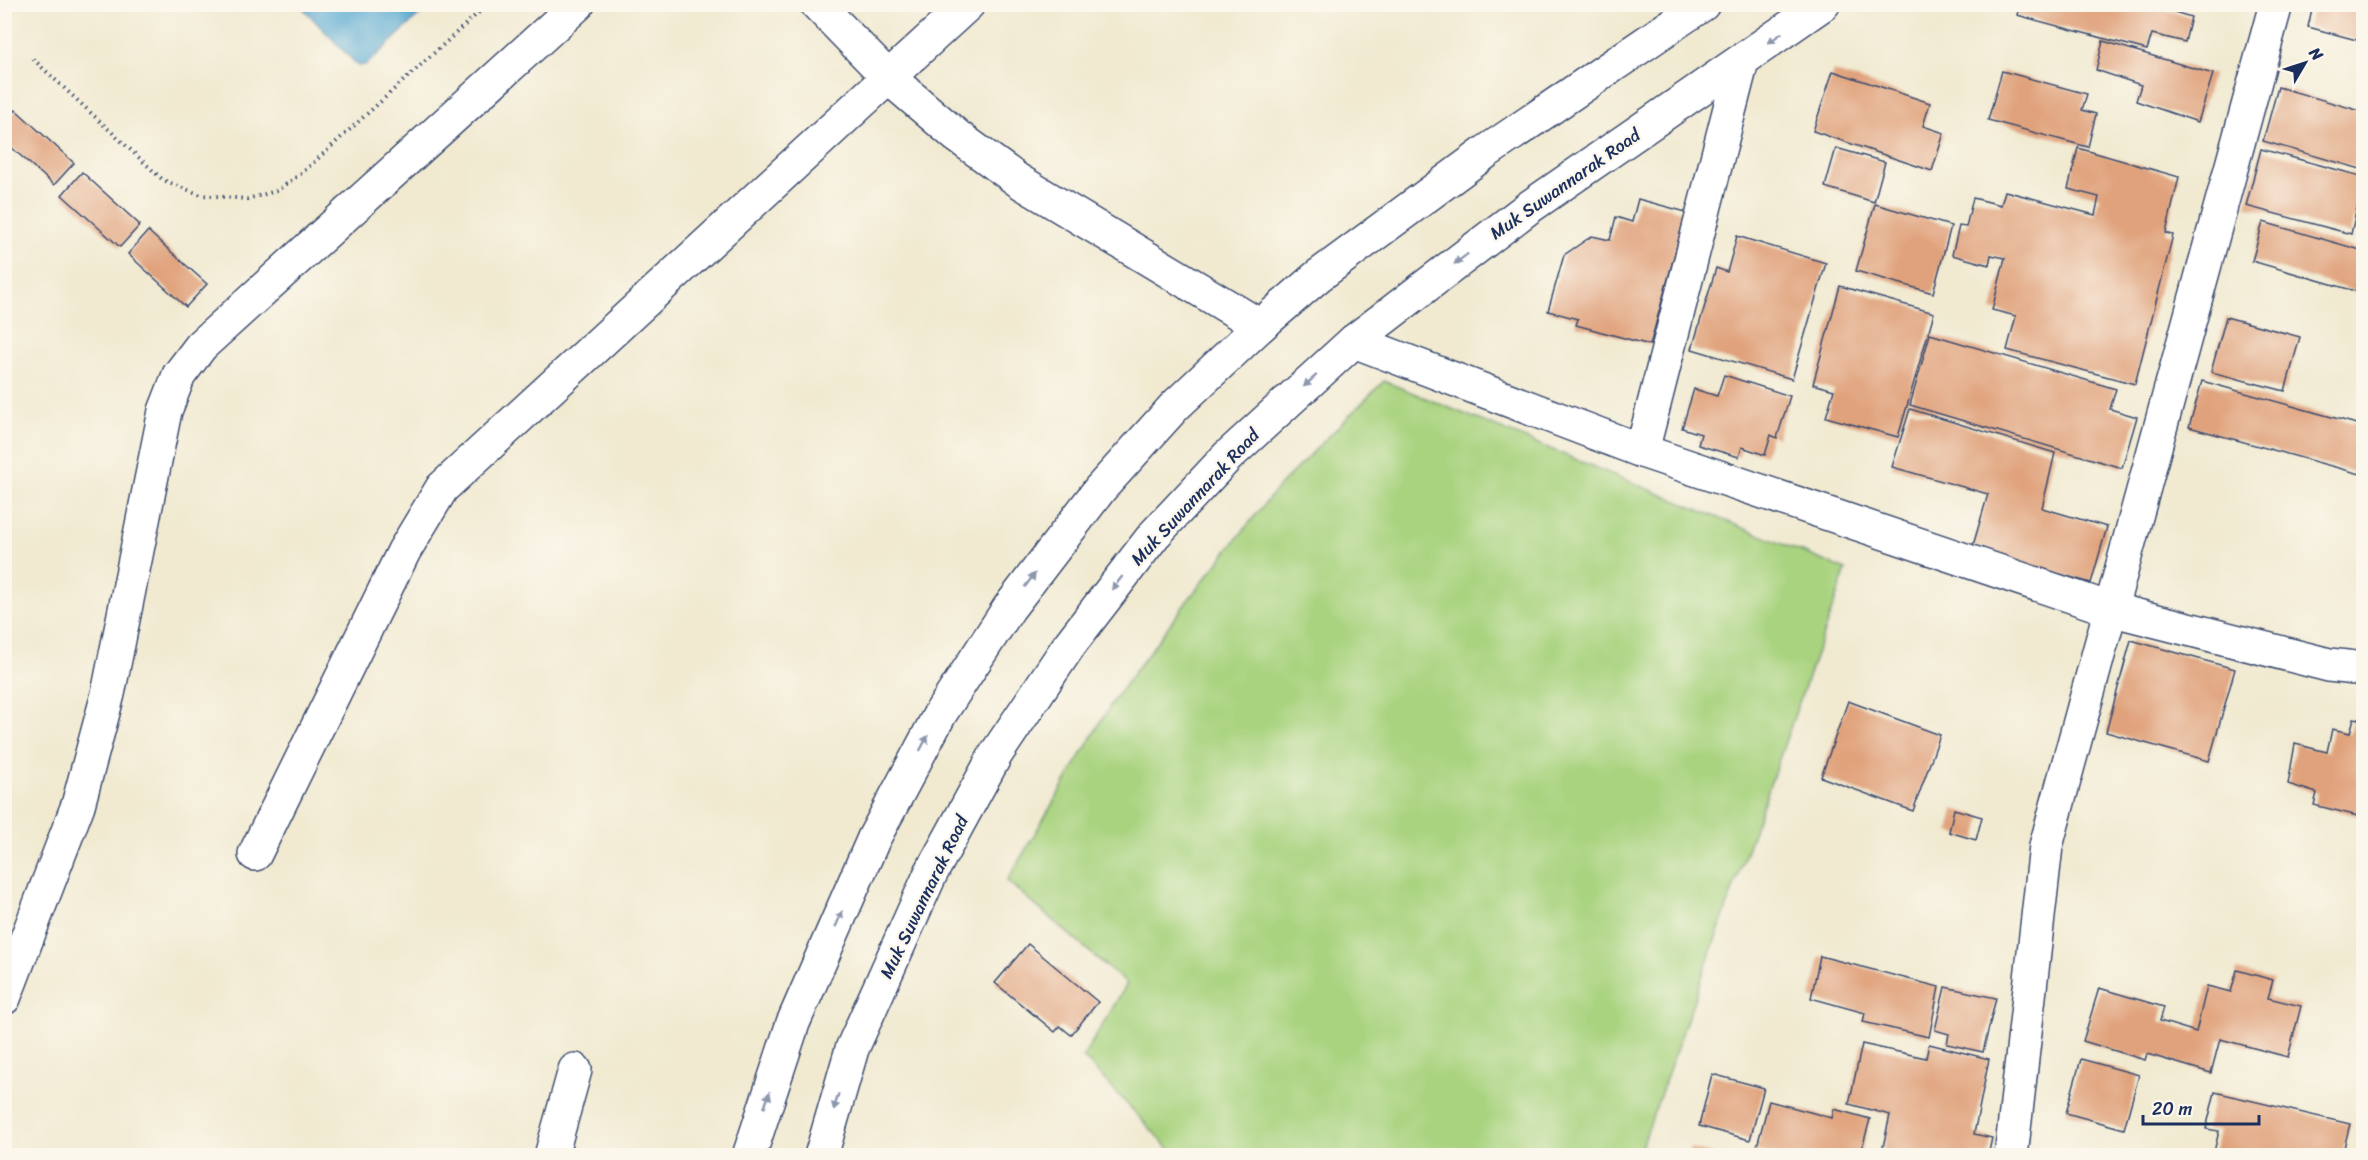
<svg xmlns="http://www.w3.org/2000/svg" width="2368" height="1160" viewBox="0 0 2368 1160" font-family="Sriracha,sans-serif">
	<rect width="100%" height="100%" fill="#fbf7ec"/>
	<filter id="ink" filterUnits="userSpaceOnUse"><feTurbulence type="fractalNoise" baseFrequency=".0167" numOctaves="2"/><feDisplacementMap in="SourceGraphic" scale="12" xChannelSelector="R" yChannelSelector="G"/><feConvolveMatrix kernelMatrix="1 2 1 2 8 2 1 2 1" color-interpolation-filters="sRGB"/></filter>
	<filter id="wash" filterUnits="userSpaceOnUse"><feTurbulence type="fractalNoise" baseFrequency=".008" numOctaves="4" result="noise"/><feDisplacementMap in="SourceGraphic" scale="24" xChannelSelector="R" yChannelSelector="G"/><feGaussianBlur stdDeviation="1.35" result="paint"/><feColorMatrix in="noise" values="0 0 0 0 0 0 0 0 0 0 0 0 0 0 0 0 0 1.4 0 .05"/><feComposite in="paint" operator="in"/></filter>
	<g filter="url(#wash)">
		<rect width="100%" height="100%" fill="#f1ead1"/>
		<!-- green -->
		<path fill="#a9d37f" stroke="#62816e" stroke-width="1.5" d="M1384,381l462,189 -207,585h-464l-92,-98 44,-73 -120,-103 106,-180 75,-101 90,-113z"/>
		<!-- water -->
		<path fill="#56a9d2" stroke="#386c98" stroke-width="1.5" d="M300,5h130l-64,60 -8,1z"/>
		<g id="blocks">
			<!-- building -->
			<g fill="#e0a27c">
				<path d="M2020,4h142l-1,4 30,9 -6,25 -33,-8 -5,16 -130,-35z"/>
				<path d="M2313,4h51v38l-56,-15z"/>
				<path d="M2103,41l110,33 -15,48 -62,-21 5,-16 -45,-15z"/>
				<path d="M1833,71l97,32 -7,23 21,7 -12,38 -119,-40z"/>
				<path d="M2002,71l85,23 -5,16 14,4 -8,33 -100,-27z"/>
				<path d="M2278,87l86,25v58l-101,-29z"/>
				<path d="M16,110l58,53 -20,22 -50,-44v-18z"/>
				<path d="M1836,148l49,14 -11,40 -49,-15z"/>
				<path d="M2078,148l101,29 -13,56 7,2 -38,149 -128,-34 9,-34 -24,-6 13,-52 -14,-3 -2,10 -37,-10 7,-29 7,1 7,-29 28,7 4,-14 90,24 4,-18 -31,-8z"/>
				<path d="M2261,149l103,28 -13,57 -105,-28z"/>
				<path d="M82,172l58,53 -20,22 -58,-52z"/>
				<path d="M1638,199l48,13 -36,133 -74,-20 2,-6 -30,-8 16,-56 28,-19 18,4 6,-23 16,5z"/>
				<path d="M1875,204l76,22 -18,67 -77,-22z"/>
				<path d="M2263,222l101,29 -2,42 -110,-32z"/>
				<path d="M148,231l59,53 -21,23 -58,-53z"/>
				<path d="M1737,236l89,27 -34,116 -100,-30 24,-81 11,4z"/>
				<path d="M1840,286l94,27 -36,124 -72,-20 8,-27 -21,-6z"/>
				<path d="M2226,317l74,20 -15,54 -74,-19z"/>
				<path d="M1930,334l186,55 -6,20 27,8 -15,51 -212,-63z"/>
				<path d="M1724,375l66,21 -13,42 -6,-3 -6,20 -23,-8 -3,10 -41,-12 3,-11 -19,-6 12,-39 23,7z"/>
				<path d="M2202,381l162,45v49l-175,-48z"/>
				<path d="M1910,409l145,44 -13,55 65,19 -16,56 -119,-34 16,-55 -96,-27z"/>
				<path d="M2131,640l104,29 -26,92 -103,-29z"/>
				<path d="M1848,701l92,34 -27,76 -92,-34z"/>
				<path d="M2354,718l10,2 -2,97 -48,-12 3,-12 -29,-9 7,-40 32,8 5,-23 18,4z"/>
				<path d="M1954,809l28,8 -6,23 -27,-8z"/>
				<path d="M1028,944l70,58 -27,33 -11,-9 -5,6 -60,-49z"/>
				<path d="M1820,956l119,31 -10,50 -66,-15 2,-9 -54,-15z"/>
				<path d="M2237,970l36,10 -5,18 33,8 -13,51 -68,-18 -9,34 -64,-19 -2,6 -62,-19 16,-53 65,19 -4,14 36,11 11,-46 24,6z"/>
				<path d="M1945,987l51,11 -13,54 -36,-8 2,-10 -14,-4z"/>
				<path d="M1862,1044l64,14 3,-14 60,15 -15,75 18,4 -4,18h-107l9,-41 -41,-11z"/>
				<path d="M2081,1059l58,16 -15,54 -58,-16z"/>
				<path d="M1712,1074l52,14 -14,52 -51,-14z"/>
				<path d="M2215,1092l135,32 -8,32h-129l6,-25 -13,-2z"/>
				<path d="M1769,1101l63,17 2,-9 36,10 -10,37h-84l-20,-6z"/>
				<path d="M1690,1148l24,7v1h-26z"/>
			</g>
		</g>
	</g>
	<g filter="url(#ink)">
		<use href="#blocks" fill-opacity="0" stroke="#3b4b6f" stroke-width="1.5"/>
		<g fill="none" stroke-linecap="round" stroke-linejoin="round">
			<!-- minor casing -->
			<g stroke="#3b4b6f" stroke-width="36">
				<g id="minor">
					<path d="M817,4l72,74 68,58 62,45 241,145"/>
					<path d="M1354,341l288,110 468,158 219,56 35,4"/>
					<path d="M1642,451l100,-390"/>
					<path d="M255,854l149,-303 38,-63 526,-484"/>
					<path d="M4,998l74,-193 30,-111 57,-283 14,-36 22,-29 377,-342"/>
					<path d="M551,1156l24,-86"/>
					<path d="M2011,1156l35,-310 230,-842"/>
				</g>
			</g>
			<!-- major casing -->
			<g stroke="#3b4b6f" stroke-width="36">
				<g id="major">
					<path d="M749,1156l44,-133 81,-185 66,-124 69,-106 91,-119 75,-83 85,-80 58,-50 168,-124 217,-148"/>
					<path d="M821,1156l31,-107 79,-176 65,-119 74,-110 84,-109 74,-79 126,-115 174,-133 295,-204"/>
				</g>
			</g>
			<!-- path -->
			<path stroke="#3b4b6f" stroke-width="4" stroke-dasharray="1.5 4.5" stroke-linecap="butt" d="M33,59l130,121 38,15 46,4 29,-8 26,-18 186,-169"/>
			<!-- minor -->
			<use href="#minor" stroke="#fff" stroke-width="33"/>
			<!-- major -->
			<use href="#major" stroke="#fff" stroke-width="33"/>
		</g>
		<!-- one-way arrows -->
		<defs><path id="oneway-solid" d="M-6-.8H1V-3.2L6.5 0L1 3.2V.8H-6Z" transform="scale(1.5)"/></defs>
		<g fill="#8d97ae">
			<use href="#oneway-solid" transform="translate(1775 38) rotate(145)"/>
			<use href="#oneway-solid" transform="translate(1461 259) rotate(143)"/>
			<use href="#oneway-solid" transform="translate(1310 381) rotate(138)"/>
			<use href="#oneway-solid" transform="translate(1030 580) rotate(-53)"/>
			<use href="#oneway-solid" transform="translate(1117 583) rotate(128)"/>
			<use href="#oneway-solid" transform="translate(924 743) rotate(-62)"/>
			<use href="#oneway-solid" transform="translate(839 919) rotate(-67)"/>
			<use href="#oneway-solid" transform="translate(767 1100) rotate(-71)"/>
			<use href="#oneway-solid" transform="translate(836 1102) rotate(107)"/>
		</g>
	</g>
	<g text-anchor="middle" stroke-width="5" stroke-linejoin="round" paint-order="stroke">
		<!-- street labels -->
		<g font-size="18" fill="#1b2f5e" stroke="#fbf7ec">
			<text transform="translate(1565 184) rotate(-35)" y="6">Muk Suwannarak Road</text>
			<text transform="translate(1195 497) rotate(-47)" y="6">Muk Suwannarak Road</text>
			<text transform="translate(924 897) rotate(-64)" y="6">Muk Suwannarak Road</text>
		</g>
	</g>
	<!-- margin -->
	<rect width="2368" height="1160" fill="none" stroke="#fbf7ec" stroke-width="24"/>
	<!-- north arrow -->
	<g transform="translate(2305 63) rotate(51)" stroke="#fbf7ec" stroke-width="4.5" paint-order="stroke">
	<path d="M0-4.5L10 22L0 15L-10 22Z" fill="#1b2f5e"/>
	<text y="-9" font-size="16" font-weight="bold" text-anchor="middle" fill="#1b2f5e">N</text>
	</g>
	<!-- scale -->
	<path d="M2143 1115v9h116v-9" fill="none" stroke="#1b2f5e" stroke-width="3"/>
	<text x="2152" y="1115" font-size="18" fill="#1b2f5e" stroke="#fbf7ec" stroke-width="4.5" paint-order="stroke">20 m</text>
</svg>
